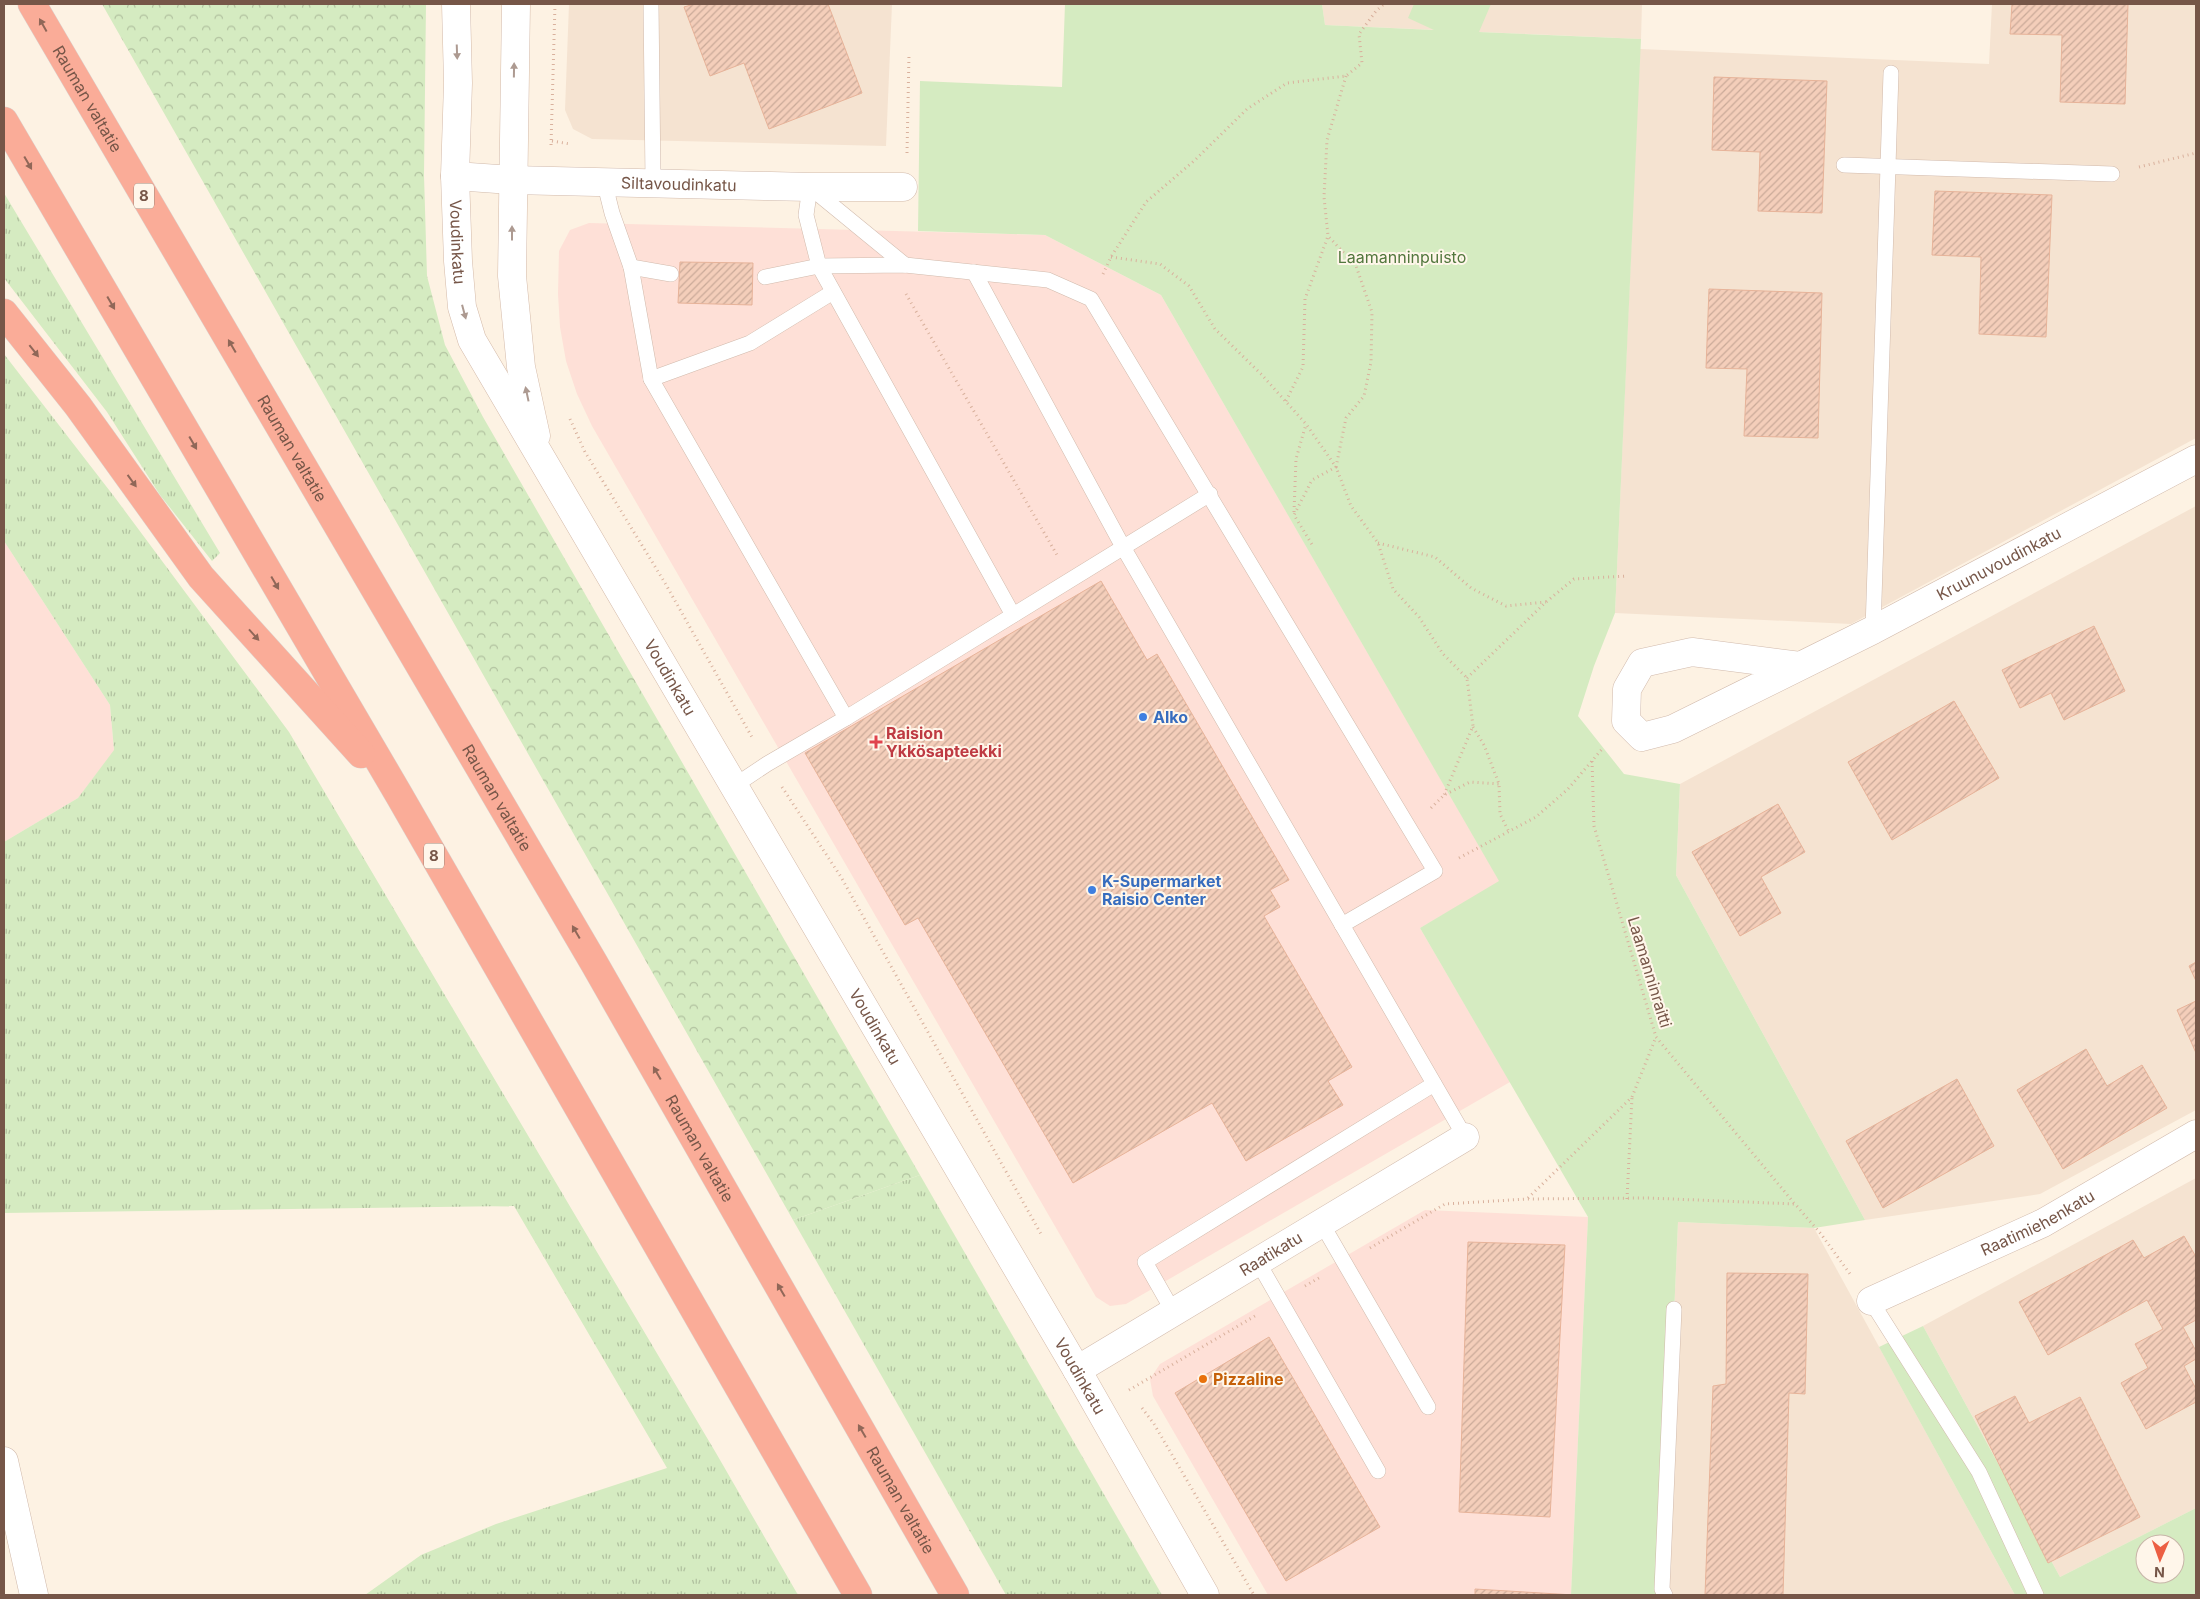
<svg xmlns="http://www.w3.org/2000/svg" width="2200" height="1599" viewBox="0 0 2200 1599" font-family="Inter,sans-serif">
	<defs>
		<pattern id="grass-tufts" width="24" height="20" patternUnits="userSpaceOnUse" patternTransform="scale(1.25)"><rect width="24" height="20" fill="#d5ebc1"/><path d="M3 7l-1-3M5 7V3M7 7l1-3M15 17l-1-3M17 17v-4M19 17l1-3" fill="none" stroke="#b1c19f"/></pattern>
		<pattern id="forest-crowns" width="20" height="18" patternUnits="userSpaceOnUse" patternTransform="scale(1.25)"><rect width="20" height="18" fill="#d5ebc1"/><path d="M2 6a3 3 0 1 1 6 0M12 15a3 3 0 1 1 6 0" fill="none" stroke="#b1c19f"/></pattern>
		<pattern id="building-hatch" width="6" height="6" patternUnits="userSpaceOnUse" patternTransform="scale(1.25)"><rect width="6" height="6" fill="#f4ceba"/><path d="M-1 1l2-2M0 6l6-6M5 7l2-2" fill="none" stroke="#caaa99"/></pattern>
	</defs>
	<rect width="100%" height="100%" fill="#fdf2e3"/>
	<!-- residential -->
	<g fill="#f5e3d1">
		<path d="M569,4h323l-6,142 -294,-7 -19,-10 -8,-19z"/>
		<path d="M1322,4h320l-1,35 -316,-14z"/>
		<path d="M1992,4h204v434l-345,186 -236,-11 25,-564 349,15z"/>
		<path d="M2196,506v604l-156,84 -175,26 -189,-345 4,-91z"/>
		<path d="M2196,1178v330l-136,69 -137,-251z"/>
		<path d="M1678,1222l136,6 201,367h-353z"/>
	</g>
	<!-- commercial -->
	<g fill="#fee0d7">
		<path d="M589,223l456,12 116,60 339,587 -80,46 90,154 -384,222 -16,2 -14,-9 -504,-871 -15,-32 -11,-33 -6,-34 -2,-33 1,-43 11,-21z"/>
		<path d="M4,541l106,164 4,46 -36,47 -74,44z"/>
		<path d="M1425,1210l163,7 -17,378h-303l-115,-199 -3,-17 10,-15z"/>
	</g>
	<!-- grass -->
	<g fill="url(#grass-tufts)">
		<path d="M4,193l216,360 -8,8 -52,-66 -53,-83 -103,-134z"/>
		<path d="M4,354l112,145 173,233 427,721 82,142h-433l56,-40 75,-31 171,-56 -153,-262 -510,7v-371l74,-44 36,-48 -4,-45 -106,-164z"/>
		<path d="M920,1175l242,420h-156l-213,-375z"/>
	</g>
	<!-- forest -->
	<path fill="url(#forest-crowns)" d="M102,4h324l-2,171 3,101 18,69 38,72 437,758 -127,45z"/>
	<!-- park -->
	<g fill="#d5ebc1" fill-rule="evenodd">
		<path d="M1065,4h257l3,21 109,5 -26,-12 6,-14h77l-12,28 162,7 -26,574 -21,53 -16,50 46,58 56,10 -4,91 189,345 -51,8 -136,-6 -16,373h-91l17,-378 -168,-289 79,-47 -338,-586 -116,-60 -127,-4 2,-150 142,6z"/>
		<path d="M1923,1326l137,251 136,-69v87h-181l-136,-248zM2145,1544h30v30h-30z"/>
	</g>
	<!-- building -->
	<g fill="url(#building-hatch)" stroke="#e7b399">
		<path d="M694,4h134l34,89 -93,36 -25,-66 -34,13 -26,-69z"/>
		<path d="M2012,4h116l-3,100 -65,-2 2,-67 -52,-1z"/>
		<path d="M1714,77l113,4 -5,132 -64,-2 2,-59 -48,-2z"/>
		<path d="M1935,191l117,4 -6,142 -67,-3 2,-77 -49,-2z"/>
		<path d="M680,262l73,1 -1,42 -74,-2z"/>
		<path d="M1709,289l113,4 -4,145 -74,-2 3,-67 -41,-1z"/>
		<path d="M1101,581l46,79 10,-6 132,226 -19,10 10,17 -16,9 88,151 -24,14 15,24 -97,56 -34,-58 -139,80 -155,-265 -13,7 -100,-172z"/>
		<path d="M2094,626l31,65 -61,29 -13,-27 -31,15 -18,-38z"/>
		<path d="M1954,701l45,77 -107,62 -44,-78z"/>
		<path d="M1778,804l27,48 -44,25 20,36 -41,23 -48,-84z"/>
		<path d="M2196,962v19l-7,-15z"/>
		<path d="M2196,1001v52l-19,-43z"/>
		<path d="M2086,1049l21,37 35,-21 25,43 -104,61 -46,-79z"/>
		<path d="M1957,1079l37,67 -111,62 -37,-67z"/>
		<path d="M2184,1236l12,21v63l-13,7 13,24v8l-12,7 12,23v13l-50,27 -25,-46 27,-15 -13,-24 28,-15 -16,-29 -99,55 -29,-53 114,-62 11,18z"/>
		<path d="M1468,1242l97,3 -15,272 -91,-5z"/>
		<path d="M1727,1273l81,1 -3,120 -16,-1 -6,202h-78l8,-209 13,-2z"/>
		<path d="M1269,1337l111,190 -94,54 -111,-188z"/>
		<path d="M2015,1396l14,27 51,-26 60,120 -92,46 -73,-147z"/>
		<path d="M1475,1589l99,6h-99z"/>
	</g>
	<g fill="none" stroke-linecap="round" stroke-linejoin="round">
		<!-- service casing -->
		<g stroke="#d1baac" stroke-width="16">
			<g id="service">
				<path d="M651,4l2,178"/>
				<path d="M1844,165l268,9"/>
				<path d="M604,181l8,32 19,54 20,112 195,339"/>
				<path d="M810,187l-4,28 13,51 194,349"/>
				<path d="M811,188l94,77"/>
				<path d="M631,267l40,7"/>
				<path d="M974,272l149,275 342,590"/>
				<path d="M765,277l54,-11 86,-1 143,15 43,19 344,572 -93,54"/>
				<path d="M651,379l99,-36 83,-51"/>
				<path d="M1873,630l18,-557"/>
				<path d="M734,786l33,-22 79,-46 364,-224"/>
				<path d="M1322,1224l106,183"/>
				<path d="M1258,1262l120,209"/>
				<path d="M1871,1301l108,171 57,123"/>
				<path d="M1174,1313l-29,-51 289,-178"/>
				<path d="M1665,1595l-3,-6 12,-280"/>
			</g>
		</g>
		<!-- minor casing -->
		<g stroke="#d1baac" stroke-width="29">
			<g id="minor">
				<path id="s1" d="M455,176l57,4 298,7h93"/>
				<path id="s2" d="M1800,666l-108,-14 -50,11 -15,26 -1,32 16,16 31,-8 200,-99 323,-171"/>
				<path id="s3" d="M1871,1301l172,-78 153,-89"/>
				<path id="s4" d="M1077,1370l388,-233"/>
				<path d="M4,1461l30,134"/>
			</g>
		</g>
		<!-- secondary casing -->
		<g stroke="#d4baa9" stroke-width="29">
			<g id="secondary">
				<path id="s5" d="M456,4l2,79 -3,93 3,85 4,46 10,33 605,1030 128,225"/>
				<path d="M516,4l-4,272 9,91 15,69"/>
			</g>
		</g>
		<!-- motorway casing -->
		<g stroke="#dbd3cf" stroke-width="29">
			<g id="motorway">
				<path id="s6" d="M32,4l562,959 361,632"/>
				<path d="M4,121l395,674 459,800"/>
				<path d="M4,313l74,93 123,171 160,177"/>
			</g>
		</g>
		<!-- path -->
		<g stroke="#d9b19d" stroke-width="3" stroke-dasharray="1 4" stroke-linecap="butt">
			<path d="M1346,76l-19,64 -3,57 4,39 28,30 16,46 -1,50 -7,34 -18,22 -10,49 15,39 27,37 15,46 26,28 24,37 24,24 6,48 -29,69"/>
			<path d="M552,141l18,3"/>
			<path d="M551,145l4,-141"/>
			<path d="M907,153l2,-99"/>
			<path d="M2139,167l57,-14"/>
			<path d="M1111,257l49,7 29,22 26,43 46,45 45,50 30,43 -24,13 -18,35 19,31"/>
			<path d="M1103,274l8,-17 35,-55 49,-42 52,-51 40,-26 59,-7 16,-13 -3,-29 17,-23 8,-7"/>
			<path d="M906,294l151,261"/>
			<path d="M1286,401l17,-34 2,-68 23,-63"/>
			<path d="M570,419l15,33 80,131 88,156"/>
			<path d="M1294,512l2,-53 10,-35"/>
			<path d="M1378,543l57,14 36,31 35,18 40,-4"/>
			<path d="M1467,678l79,-76 28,-23 53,-3"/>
			<path d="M1473,727l11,18 15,39 1,30 9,18"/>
			<path d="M1592,761l2,65 62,211 138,166"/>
			<path d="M782,787l59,90 200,357"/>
			<path d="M1431,808l13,-13 26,-13 29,2"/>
			<path d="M1459,858l77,-41 32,-28 35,-41"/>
			<path d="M1528,1198l104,-101 24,-60"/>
			<path d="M1627,1199l5,-102"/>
			<path d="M1370,1248l75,-44 82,-5 121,-1 147,6 26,30 29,40"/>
			<path d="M1305,1286l14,-8"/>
			<path d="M1129,1390l126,-74"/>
			<path d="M1142,1408l12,16 100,171"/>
		</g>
		<!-- service -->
		<use href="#service" stroke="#fff" stroke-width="15"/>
		<!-- minor -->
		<use href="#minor" stroke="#fff" stroke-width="28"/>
		<!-- secondary -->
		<use href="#secondary" stroke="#fff" stroke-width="28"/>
		<!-- motorway -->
		<use href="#motorway" stroke="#faac98" stroke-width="28"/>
	</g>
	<!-- one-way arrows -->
	<defs><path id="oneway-solid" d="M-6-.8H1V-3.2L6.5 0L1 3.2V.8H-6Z" transform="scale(1.25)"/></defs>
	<g fill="#906758">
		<use href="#oneway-solid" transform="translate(43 25) rotate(-119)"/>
		<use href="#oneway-solid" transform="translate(28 163) rotate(60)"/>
		<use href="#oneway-solid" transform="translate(111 303) rotate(60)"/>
		<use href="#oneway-solid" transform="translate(232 346) rotate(-120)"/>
		<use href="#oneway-solid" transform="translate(34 351) rotate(52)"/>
		<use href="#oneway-solid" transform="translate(193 443) rotate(60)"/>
		<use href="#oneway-solid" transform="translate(132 481) rotate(54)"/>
		<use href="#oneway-solid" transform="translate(275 583) rotate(60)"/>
		<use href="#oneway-solid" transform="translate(254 635) rotate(48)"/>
		<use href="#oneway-solid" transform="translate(576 932) rotate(-120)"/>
		<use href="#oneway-solid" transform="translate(657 1073) rotate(-120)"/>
		<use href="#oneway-solid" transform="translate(781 1290) rotate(-120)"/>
		<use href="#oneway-solid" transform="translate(862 1431) rotate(-120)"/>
	</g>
	<g fill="#ad9a91">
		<use href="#oneway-solid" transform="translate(457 52) rotate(88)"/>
		<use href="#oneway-solid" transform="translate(514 70) rotate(-89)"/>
		<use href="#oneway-solid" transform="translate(512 233) rotate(-90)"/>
		<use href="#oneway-solid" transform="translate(464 312) rotate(75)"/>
		<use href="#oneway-solid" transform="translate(527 394) rotate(-102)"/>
	</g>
	<!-- markers -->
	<g fill="#3f7fe0" stroke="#fff6ea" stroke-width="2">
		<circle cx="1143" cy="717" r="5"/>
		<circle cx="1092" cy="890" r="5"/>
	</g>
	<path fill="#e0444e" stroke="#fff6ea" stroke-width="2" d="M873.5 734.5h5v5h5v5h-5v5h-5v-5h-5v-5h5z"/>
	<circle fill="#e8710a" stroke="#fff6ea" stroke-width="2" cx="1203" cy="1379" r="5"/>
	<g text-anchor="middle" stroke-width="4" stroke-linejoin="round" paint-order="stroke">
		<!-- shield labels -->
		<g fill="#fff6ea" stroke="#9f8679" stroke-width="1">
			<rect x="134" y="183.5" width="20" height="25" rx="4"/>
			<rect x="424" y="843.5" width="20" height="25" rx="4"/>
		</g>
		<g font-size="15" font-weight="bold" fill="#765648">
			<text x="144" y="201">8</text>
			<text x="434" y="861">8</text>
		</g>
		<!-- street labels -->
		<g font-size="16" fill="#765648" stroke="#fff6ea">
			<text dy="6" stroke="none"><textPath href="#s6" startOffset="110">Rauman valtatie</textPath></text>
			<text dy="6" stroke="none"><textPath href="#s1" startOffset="224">Siltavoudinkatu</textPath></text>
			<text dy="6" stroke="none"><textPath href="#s5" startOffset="238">Voudinkatu</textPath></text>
			<text dy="6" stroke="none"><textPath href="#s6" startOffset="515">Rauman valtatie</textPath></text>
			<text dy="6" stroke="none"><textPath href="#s2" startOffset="642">Kruunuvoudinkatu</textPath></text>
			<text dy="6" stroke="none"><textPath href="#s5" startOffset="729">Voudinkatu</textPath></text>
			<text dy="6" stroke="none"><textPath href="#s6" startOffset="920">Rauman valtatie</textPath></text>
			<text transform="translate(1650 972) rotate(73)" y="6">Laamanninraitti</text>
			<text dy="6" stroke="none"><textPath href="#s5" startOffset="1134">Voudinkatu</textPath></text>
			<text dy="6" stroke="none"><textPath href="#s6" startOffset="1325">Rauman valtatie</textPath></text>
			<text dy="6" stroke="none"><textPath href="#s3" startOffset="184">Raatimiehenkatu</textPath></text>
			<text dy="6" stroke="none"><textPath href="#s4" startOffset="226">Raatikatu</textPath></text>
			<text dy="6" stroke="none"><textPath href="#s5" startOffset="1539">Voudinkatu</textPath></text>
			<text dy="6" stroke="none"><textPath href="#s6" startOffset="1730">Rauman valtatie</textPath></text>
		</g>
		<!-- park labels -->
		<g font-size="16" fill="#52773d" stroke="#fff6ea">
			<text x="1402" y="263">Laamanninpuisto</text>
		</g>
		<!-- shop labels -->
		<g font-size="16" font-weight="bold" fill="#366cbe" stroke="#fff6ea" text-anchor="start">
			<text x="1153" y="723">Alko</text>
			<text x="1102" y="887">K-Supermarket<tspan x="1102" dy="18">Raisio Center</tspan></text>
		</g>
		<!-- health labels -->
		<g font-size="16" font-weight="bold" fill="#be3a42" stroke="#fff6ea" text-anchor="start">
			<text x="886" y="739">Raision<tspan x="886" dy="18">Ykkösapteekki</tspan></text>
		</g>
		<!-- food labels -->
		<g font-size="16" font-weight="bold" fill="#c56008" stroke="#fff6ea" text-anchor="start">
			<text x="1213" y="1385">Pizzaline</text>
		</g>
	</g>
	<!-- border -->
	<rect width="2200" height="1599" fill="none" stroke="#765648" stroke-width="10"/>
	<!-- north arrow -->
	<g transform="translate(2160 1559) rotate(182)"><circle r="24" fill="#fff6ea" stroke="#c8b6a9"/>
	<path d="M0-4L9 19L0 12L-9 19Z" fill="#ec5f43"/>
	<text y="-8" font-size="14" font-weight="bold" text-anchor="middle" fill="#765648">N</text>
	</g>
</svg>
